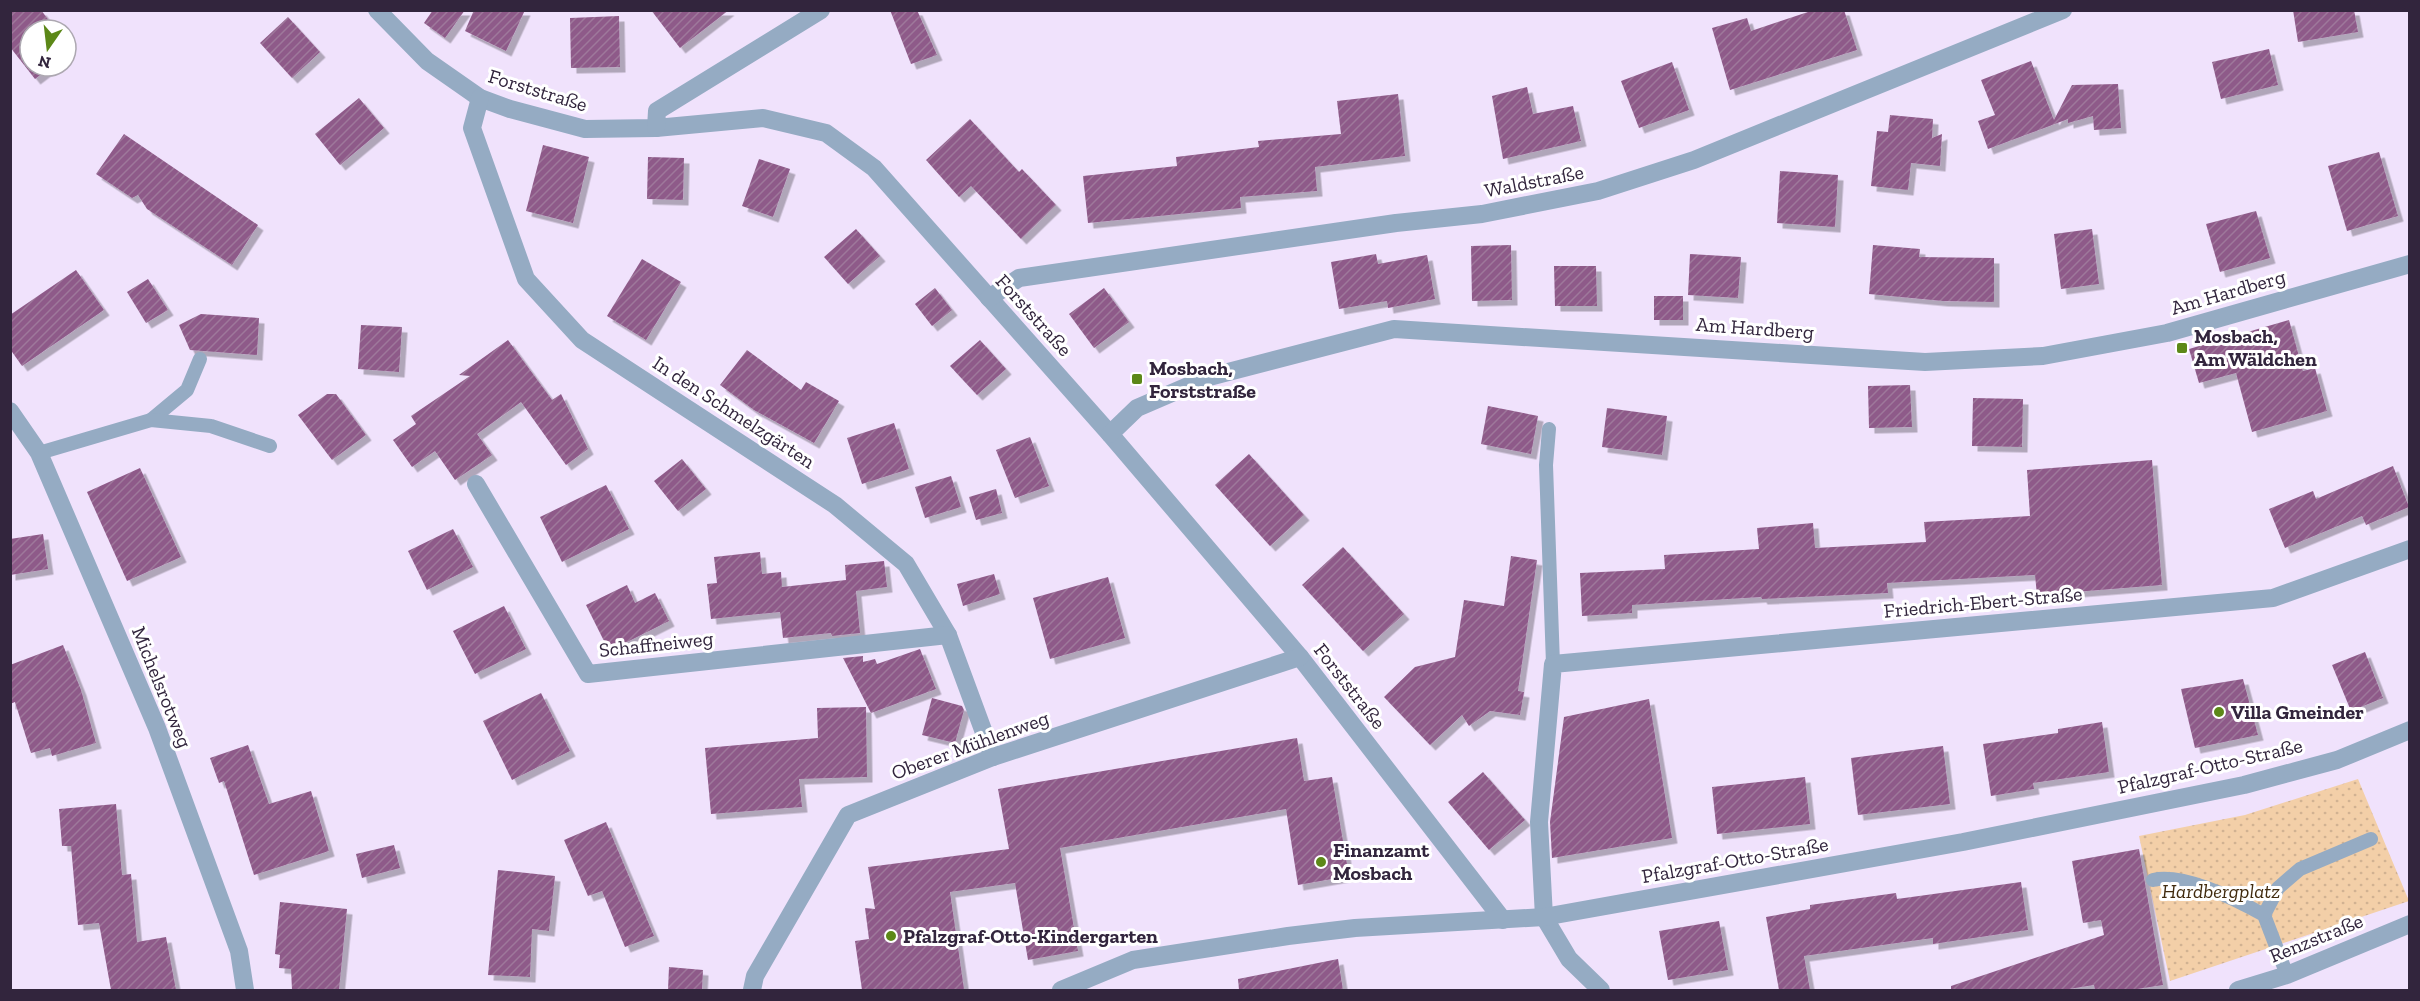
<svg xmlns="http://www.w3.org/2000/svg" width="2420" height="1001" viewBox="0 0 2420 1001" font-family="'Zilla Slab',serif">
	<defs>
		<pattern id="park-dots" width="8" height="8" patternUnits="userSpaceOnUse" patternTransform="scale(1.5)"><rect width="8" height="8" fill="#f3cfa8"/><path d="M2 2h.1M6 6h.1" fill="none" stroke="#d1b292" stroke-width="1.8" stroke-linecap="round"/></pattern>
		<pattern id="building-hatch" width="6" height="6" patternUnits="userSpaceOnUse" patternTransform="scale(1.5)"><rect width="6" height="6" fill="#8e5a89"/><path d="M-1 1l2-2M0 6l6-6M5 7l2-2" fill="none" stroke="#9e789b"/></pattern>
		<filter id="shadow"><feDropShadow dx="5.5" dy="5.5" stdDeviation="0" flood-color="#0004"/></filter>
	</defs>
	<rect width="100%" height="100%" fill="#f0e2fc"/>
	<!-- park -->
	<path fill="url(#park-dots)" d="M2358,779l51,122 -239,80 -31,-145 106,-21z"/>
	<!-- building -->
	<g fill="url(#building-hatch)" filter="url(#shadow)">
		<path d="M10,10h31l15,20h-26v36h22l-17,13 -25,-32z"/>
		<path d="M433,10h32l-20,28 -21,-15z"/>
		<path d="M474,10h51l-19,41 -41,-20z"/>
		<path d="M651,10h78l-49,38z"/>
		<path d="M890,10h27l20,45 -26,9z"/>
		<path d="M1814,10h30l13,40 -127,40 -18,-62 35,-10 4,13z"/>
		<path d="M2293,10h61l4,22 -60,10z"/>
		<path d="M619,16l1,51 -49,1 -1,-50z"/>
		<path d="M288,17l32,35 -28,26 -32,-35z"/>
		<path d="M2269,49l9,36 -57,14 -9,-37z"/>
		<path d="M2031,61l23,59 18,-35 46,-1 3,44 -27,2 -1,-14 -25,7v-4l-80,30 -10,-28 17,-6 -14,-35z"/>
		<path d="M1672,62l17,48 -50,18 -18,-47z"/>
		<path d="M1527,87l6,27 40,-8 8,35 -78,18 -11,-63z"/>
		<path d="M1398,94l7,62 -90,11 2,24 -77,6 1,11 -153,15 -5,-47 94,-10 -1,-9 83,-10 -1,-6 83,-7 -4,-33z"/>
		<path d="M359,98l25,30 -44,37 -25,-31z"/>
		<path d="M1890,115l43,4 -1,19 10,-4 -2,32 -29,-3 -3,27 -37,-4 6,-55 11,1z"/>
		<path d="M970,119l49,53 3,-3 34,36 -35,34 -50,-53 -12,11 -33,-37z"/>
		<path d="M124,134l134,91 -26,40 -85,-56 -9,-14 -6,3 -36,-24z"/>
		<path d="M543,145l46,12 -16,66 -47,-12z"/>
		<path d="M2379,152l19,64 -51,15 -19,-65z"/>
		<path d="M648,157l36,1 -1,42 -36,-1z"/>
		<path d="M759,159l31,10 -17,48 -31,-11z"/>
		<path d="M1780,171l58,4 -3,52 -58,-4z"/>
		<path d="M2256,211l14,47 -50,14 -14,-48z"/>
		<path d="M856,229l24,27 -32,28 -24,-27z"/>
		<path d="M2092,229l7,55 -38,5 -7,-55z"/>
		<path d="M1511,245l1,55 -40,1 -1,-55z"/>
		<path d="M1873,245l47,4 -1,8 75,1v44l-51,-1 -74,-7z"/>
		<path d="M1376,254l2,10 49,-9 8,44 -47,9 -1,-7 -48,8 -8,-47z"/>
		<path d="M1690,254l51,3 -3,41 -50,-3z"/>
		<path d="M642,259l39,23 -35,58 -39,-24z"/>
		<path d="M1554,266h42l1,40h-42z"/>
		<path d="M76,270l28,40 -82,56 -12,-17v-34z"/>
		<path d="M148,279l20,31 -22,13 -19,-31z"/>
		<path d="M935,288l17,22 -20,16 -17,-22z"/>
		<path d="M1104,288l25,34 -35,26 -25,-34z"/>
		<rect x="1654" y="296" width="29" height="24"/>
		<path d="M201,314l58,4 -2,37 -67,-5 -11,-25z"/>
		<path d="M2289,320l14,51 12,-3 12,43 -75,21 -16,-59 -37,10 -10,-34z"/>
		<path d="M361,325l41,2 -3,45 -41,-3z"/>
		<path d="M508,340l44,60 9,-6 27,55 -22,16 -45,-63 -44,32 15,21 -37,25 -20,-29 -23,16 -19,-27 23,-16 -5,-8 59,-40 -11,-1z"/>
		<path d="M980,340l26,29 -29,26 -27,-29z"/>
		<path d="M747,350l54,40 5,-8 33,19 -25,42 -60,-33 -34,-25z"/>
		<path d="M1910,385l2,42 -43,1 -1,-42z"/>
		<path d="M327,394h9l30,41 -34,25 -34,-45z"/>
		<path d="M1973,398l50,1 -1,48 -50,-1z"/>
		<path d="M1488,406l50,10 -7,38 -50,-10z"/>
		<path d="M1607,408l60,8 -5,39 -60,-8z"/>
		<path d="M894,423l15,46 -47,15 -15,-46z"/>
		<path d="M1030,437l19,49 -34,12 -19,-48z"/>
		<path d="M1249,454l55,61 -34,31 -55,-61z"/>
		<path d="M682,459l24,30 -28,22 -24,-30z"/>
		<path d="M2152,460l10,125 -125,10 -2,-20 -148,8 1,10 -126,6 -1,-2 -129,8v8l-50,3 -2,-43 85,-4 -1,-14 95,-6 -2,-21 56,-5 2,25 111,-6 -2,-20 106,-6 -3,-46z"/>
		<path d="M2393,466l16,41 -43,18 -4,-9 -77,32 -16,-39 44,-18 3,8z"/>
		<path d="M140,468l41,89 -54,24 -40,-89z"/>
		<path d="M951,476l10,31 -36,11 -10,-31z"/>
		<path d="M606,485l23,44 -67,33 -22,-45z"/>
		<path d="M996,489l6,24 -26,7 -7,-23z"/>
		<path d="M453,529l20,38 -46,23 -19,-39z"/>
		<path d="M43,534l5,35 -38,6v-36z"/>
		<path d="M1343,547l61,67 -41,37 -61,-66z"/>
		<path d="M760,552l2,22 19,-2 1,15 64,-7 -1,-15 39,-4 3,26 -31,4 4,42 -28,3 -1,-3 -48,5 -3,-26 -69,7 -4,-35 10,-1 -3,-26z"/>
		<path d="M1511,556l26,4 -19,131 6,1 -4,23 -30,-4 -21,15 -7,-11 -32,30 -46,-48 31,-30 40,-10 9,-57 40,6z"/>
		<path d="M994,574l6,20 -37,12 -6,-22z"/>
		<path d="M1108,577l17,61 -75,21 -17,-61z"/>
		<path d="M627,585l8,18 20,-10 14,28 -60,30 -23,-46z"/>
		<path d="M504,606l22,43 -51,25 -22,-43z"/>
		<path d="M63,645l18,45 15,53 -44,13 -2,-8 -19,5 -16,-51 -5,2v-39z"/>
		<path d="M920,649l16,40 -65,24 -28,-55 20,-2v6l12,-3 2,5z"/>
		<path d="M2365,652l18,46 -32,13 -19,-46z"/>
		<path d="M2243,679l15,56 -63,13 -14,-59z"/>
		<path d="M541,693l29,58 -58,29 -29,-59z"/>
		<path d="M932,698l30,8 2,4 -9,33 -33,-8z"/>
		<path d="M1649,699l23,139 -120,20 -2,-36 14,-105z"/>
		<path d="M866,707l1,70 -68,2 3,28 -91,7 -6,-66 113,-10 -1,-30z"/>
		<path d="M2102,722l7,50 -76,11 1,6 -43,7 -8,-52 75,-11v-4z"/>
		<path d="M1297,738l7,43 28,-4 17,99 -51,9 -12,-76 -226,39 18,103 -50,9 -13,-77 -65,9 14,97 -102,1 -7,-49 14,-2 -4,-31 10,1 -7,-42 141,-18 -11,-60z"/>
		<path d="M248,745l21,59 42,-13 18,60 -75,24 -30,-94 -5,2 -9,-25z"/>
		<path d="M1943,746l7,58 -92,11 -7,-57z"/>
		<path d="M1483,772l42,48 -36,30 -41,-48z"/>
		<path d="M1805,777l5,47 -93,10 -5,-47z"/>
		<path d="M116,804l6,71 9,-1 6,68 29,-5 10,53h-65l-12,-67 -21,2 -7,-79h-9l-3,-37z"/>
		<path d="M606,822l48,114 -29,11 -23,-56 -14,5 -24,-56z"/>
		<path d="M394,845l6,23 -38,10 -6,-24z"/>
		<path d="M2139,849l24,136 -32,5h-36l-1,-5 -31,5h-112v-4l153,-51 -3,-15 -18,3 -11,-62z"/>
		<path d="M498,870l57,6 -6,55 -17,-2 -2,48 -42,-2z"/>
		<path d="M2021,882l7,48 -95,14v-6l-129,18 6,34h-31l-13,-73 44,-8v-4l86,-12 1,6z"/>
		<path d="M280,902l67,7 -8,81h-47l-1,-21 -12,-1 1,-13 -5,-1z"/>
		<path d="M1719,921l9,49 -60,10 -9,-49z"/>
		<path d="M1338,959l5,31h-104l-1,-11z"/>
		<path d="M669,967l34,3 -1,20h-34z"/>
	</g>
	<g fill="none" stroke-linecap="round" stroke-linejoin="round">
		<!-- service -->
		<g stroke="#95abc3" stroke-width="14">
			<path d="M151,420l36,-30 13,-31"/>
			<path d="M1549,429l-3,36 7,199"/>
			<path d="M39,453l112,-33 60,6 59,20"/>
			<path d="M2153,880c31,-7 84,20 111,35l23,60"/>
			<path d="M2264,915l14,-27 22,-19 71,-30"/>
		</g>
		<!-- minor -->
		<g stroke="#95abc3" stroke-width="18">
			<path d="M377,10l50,51 53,37 30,11 75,20 71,-1 107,-10 63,15 48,35 236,266 190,223 203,263"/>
			<path d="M480,98l-8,30 54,151 56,61 253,165 71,59 42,71 45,122"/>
			<path d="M656,128l1,-17 164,-101"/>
			<path d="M989,298l30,-20 377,-55 86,-9 116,-23 96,-31 369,-150"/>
			<path d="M10,411l29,42 118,275 82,223 6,39"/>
			<path d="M1110,434l27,-26 72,-31 185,-48 531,33 118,-6 124,-23 243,-69"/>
			<path d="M476,484l112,190 360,-39"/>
			<path d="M752,990l3,-14 93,-161 145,-58 307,-100"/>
			<path d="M1601,990l-32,-31 -25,-42 -5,-95 14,-158 720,-66 137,-49"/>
			<path d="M2238,990l49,-15 123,-51"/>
		</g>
		<!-- tertiary -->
		<path stroke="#95abc3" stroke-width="18" d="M1061,990l72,-30 155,-24 67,-8 189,-11 419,-75 281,-57 93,-25 73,-30"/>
	</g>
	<!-- markers -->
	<g fill="#5c8818" stroke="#fff" stroke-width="2">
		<rect x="2176" y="342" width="12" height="12" rx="3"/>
		<rect x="1131" y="373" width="12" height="12" rx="3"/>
		<circle cx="2219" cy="712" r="6"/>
		<circle cx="1321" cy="862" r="6"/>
		<circle cx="891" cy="936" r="6"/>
	</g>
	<g text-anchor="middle" stroke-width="6" stroke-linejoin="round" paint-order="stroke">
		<!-- street labels -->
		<g font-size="20" fill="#32253d" stroke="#fff">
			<text transform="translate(538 90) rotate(17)" y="7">Forststraße</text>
			<text transform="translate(1534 181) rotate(-11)" y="7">Waldstraße</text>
			<text transform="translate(2228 292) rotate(-16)" y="7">Am Hardberg</text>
			<text transform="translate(1034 315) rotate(48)" y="7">Forststraße</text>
			<text transform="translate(1755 328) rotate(4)" y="7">Am Hardberg</text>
			<text transform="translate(734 412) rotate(33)" y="7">In den Schmelzgärten</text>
			<text transform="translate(1983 602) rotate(-5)" y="7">Friedrich-Ebert-Straße</text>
			<text transform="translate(656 644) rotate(-6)" y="7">Schaffneiweg</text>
			<text transform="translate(1350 686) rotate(52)" y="7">Forststraße</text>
			<text transform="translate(162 687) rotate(68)" y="7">Michelsrotweg</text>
			<text transform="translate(970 745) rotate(-20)" y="7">Oberer Mühlenweg</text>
			<text transform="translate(2210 766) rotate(-13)" y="7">Pfalzgraf-Otto-Straße</text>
			<text transform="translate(1735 860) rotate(-10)" y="7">Pfalzgraf-Otto-Straße</text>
			<text transform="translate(2316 938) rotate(-22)" y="7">Renzstraße</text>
		</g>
		<!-- poi labels -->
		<g font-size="20" font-weight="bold" fill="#32253d" stroke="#fff" text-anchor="start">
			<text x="2194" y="343">Mosbach,<tspan x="2194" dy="23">Am Wäldchen</tspan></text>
			<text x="1149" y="375">Mosbach,<tspan x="1149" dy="23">Forststraße</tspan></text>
			<text x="2231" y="719">Villa Gmeinder</text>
			<text x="1333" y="857">Finanzamt<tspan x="1333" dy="23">Mosbach</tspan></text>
			<text x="903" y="943">Pfalzgraf-Otto-Kindergarten</text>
		</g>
		<!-- park labels -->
		<g font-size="20" font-style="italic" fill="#412b0f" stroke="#fff">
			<text x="2221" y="898">Hardbergplatz</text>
		</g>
	</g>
	<!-- border -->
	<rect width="2420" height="1001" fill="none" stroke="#32253d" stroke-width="24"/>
	<!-- north arrow -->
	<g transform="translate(48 48) rotate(194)"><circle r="28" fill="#ffffff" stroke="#ada8b1" stroke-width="1.5"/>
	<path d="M0-4.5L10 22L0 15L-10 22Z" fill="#5c8818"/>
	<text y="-9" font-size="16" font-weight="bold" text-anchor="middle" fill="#32253d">N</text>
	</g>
</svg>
